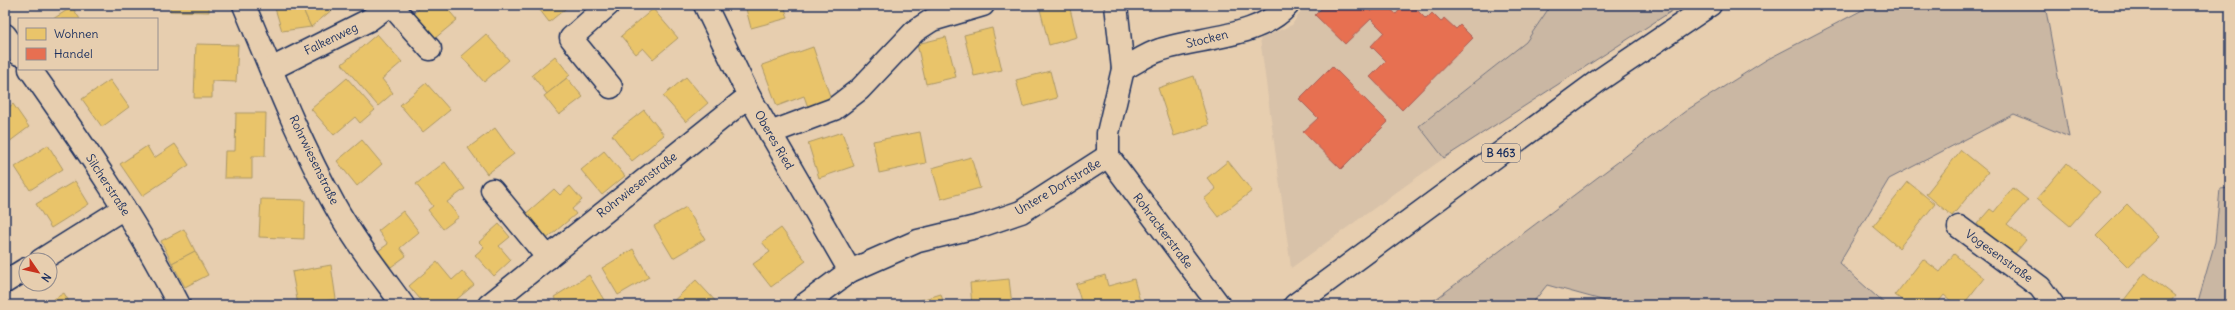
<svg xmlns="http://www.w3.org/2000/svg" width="2235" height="310" viewBox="0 0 2235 310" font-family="Delius,sans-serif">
	<rect width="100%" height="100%" fill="#e7ceaf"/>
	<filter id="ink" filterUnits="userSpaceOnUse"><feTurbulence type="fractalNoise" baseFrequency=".025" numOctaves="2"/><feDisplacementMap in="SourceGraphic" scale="8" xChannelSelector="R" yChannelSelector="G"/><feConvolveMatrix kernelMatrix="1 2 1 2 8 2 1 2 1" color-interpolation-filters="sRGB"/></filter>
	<g filter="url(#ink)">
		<!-- built -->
		<path fill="#d8c2a9" d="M1305,5h246l-25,37 -107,84 25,32 -153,110 -31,-230 32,-13z"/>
		<!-- green -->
		<g fill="#cab7a3" stroke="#727380">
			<path d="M1551,5h130l-237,153 -25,-32 107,-84z"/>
			<path d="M1872,5h173l24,132 -55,-23 -125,65 -50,84 47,42h-266l-73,-20 -16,20h-103l259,-195 79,-50z"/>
			<path d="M2230,188v117h-33l18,-63 5,-53z"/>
		</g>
		<!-- homes -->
		<g fill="#e9c46a" stroke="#ab9766">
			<path d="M170,5h39v7l-39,-1z"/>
			<path d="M274,5h27l10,22 -29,4z"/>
			<path d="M301,5h37l-27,22z"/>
			<path d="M424,5h20l13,15 -23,19 -21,-25z"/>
			<path d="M536,5h34l-21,17z"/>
			<path d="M745,5h39l4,13 -37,10z"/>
			<path d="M1039,5h30l8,32 -28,8z"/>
			<path d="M72,7l8,12h-27z"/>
			<path d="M653,9l25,29 -25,21 -10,-11 -7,6 -15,-18z"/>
			<path d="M992,28l10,42 -28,6 -10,-41z"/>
			<path d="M377,34l25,28 -20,17 11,14 -15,13 -36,-42z"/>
			<path d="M486,34l23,26 -25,22 -23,-26z"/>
			<path d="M946,37l10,40 -30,7 -9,-40z"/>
			<path d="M196,44l42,1 -2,37 -24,-1v17h-18z"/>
			<path d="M813,47l19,55 -23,8 -5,-14 -27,10 -15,-41z"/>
			<path d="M555,56l15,19 -23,19 -15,-19z"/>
			<path d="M1050,71l7,27 -34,9 -7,-27z"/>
			<path d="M1194,76l15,49 -35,11 -16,-48z"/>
			<path d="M686,77l22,26 -22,19 -23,-26z"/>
			<path d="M347,78l28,32 -15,13 -5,-6 -21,18 -23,-26z"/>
			<path d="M567,78l16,19 -24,18 -15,-19z"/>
			<path d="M110,80l19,27 -27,20 -20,-28z"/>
			<path d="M426,83l24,27 -27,22 -23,-27z"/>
			<path d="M13,104l16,23 -24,18v-35z"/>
			<path d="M644,110l20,25 -32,26 -20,-26z"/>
			<path d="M236,113h30l-1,43h-13v22h-28l1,-27h10z"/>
			<path d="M495,128l19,26 -27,20 -19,-26z"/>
			<path d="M842,132l12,34 -35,12 -11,-35z"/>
			<path d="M920,132l6,31 -47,10 -6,-32z"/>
			<path d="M362,140l20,24 -25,22 -20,-25z"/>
			<path d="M175,144l14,21 -47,31 -22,-32 27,-18 7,12z"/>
			<path d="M48,145l15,24 -33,21 -15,-23z"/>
			<path d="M1961,150l27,22 -36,44 -26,-22z"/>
			<path d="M604,151l21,25 -23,19 -21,-25z"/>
			<path d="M971,157l9,31 -39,11 -9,-31z"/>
			<path d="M1228,161l24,30 -34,26 -14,-18 12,-10 -9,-11z"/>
			<path d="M445,162l20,27 -18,13 12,15 -16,12 -15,-19 5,-4 -17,-22z"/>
			<path d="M2067,163l33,29 -30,34 -33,-28z"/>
			<path d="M75,181l14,23 -38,24 -15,-24z"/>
			<path d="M1908,182l27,22 -36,44 -26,-22z"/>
			<path d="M570,186l12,14 -10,9 4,5 -32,27 -21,-25 31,-27 6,6z"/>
			<path d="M2013,188l15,12 -21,24 19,16 -12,15 -37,-31 13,-15 4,3z"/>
			<path d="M261,199l44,1 -1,39 -45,-2z"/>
			<path d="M2127,204l32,33 -31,30 -32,-32z"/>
			<path d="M686,207l19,32 -32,19 -19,-32z"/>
			<path d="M403,211l16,21 -19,16 6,8 -15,11 -13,-16 10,-7 -10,-13z"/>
			<path d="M499,224l11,13 -11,9 12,14 -17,16 -19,-21 9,-8 -5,-5z"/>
			<path d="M781,228l25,33 -35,26 -18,-23 17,-12 -8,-10z"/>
			<path d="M184,229l11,22 -23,12 -11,-22z"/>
			<path d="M633,249l16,28 -31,18 -16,-27z"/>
			<path d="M195,251l13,24 -23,12 -13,-24z"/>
			<path d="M1954,254l30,24 -21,27h-7l-12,-10 -8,10h-28l-13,-10 28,-36 17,13z"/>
			<path d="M437,262l15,18 10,-9 12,14 -24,20h-25l-16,-19z"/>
			<path d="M331,265l5,34 -38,6 -6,-33z"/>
			<path d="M2145,273l30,23 -7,9h-48z"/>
			<path d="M589,275l18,30h-49l-4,-8z"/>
			<path d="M1105,275l3,11 26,-7 7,26h-59l-6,-21z"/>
			<path d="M1009,279l3,26h-40l-2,-22z"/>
			<path d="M696,280l23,25h-50z"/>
			<path d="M64,293l7,12h-27z"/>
			<path d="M941,294l3,11h-29l-1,-3z"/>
		</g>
		<!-- shops -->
		<g fill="#e76f51" stroke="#aa5c55">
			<path d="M1325,5h39l7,7 6,-7h9l10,9 8,-9h8l14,14 6,-6 9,9 3,-4 12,11 4,-4 13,13 -71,72 -32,-33 16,-16 -15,-15 13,-14 -13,-13 -26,25 -30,-29z"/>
			<path d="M1332,66l56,56 -47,47 -38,-37 15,-14 -19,-19z"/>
		</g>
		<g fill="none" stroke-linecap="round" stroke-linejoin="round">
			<!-- minor casing -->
			<g stroke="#1b2f5e" stroke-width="25">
				<g id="minor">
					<path d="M244,5c28,67 55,136 90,199 20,36 45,68 69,101"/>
					<path d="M391,5l39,44"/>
					<path d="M608,5l-37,33 40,49"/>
					<path d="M705,5l44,91 101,175"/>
					<path d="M5,35l14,19"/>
					<path d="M30,69c53,75 107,153 149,236"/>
					<path d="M271,69l98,-49 20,-15"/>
					<path d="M1123,69c12,-6 24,-15 37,-19 39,-13 100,-12 128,-45"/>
					<path d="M770,133l64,-24 26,-20 55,-58 17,-11 51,-15"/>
					<path d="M1108,156l111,149"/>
					<path d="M1108,156v-23l15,-64 -7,-64"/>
					<path d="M492,190l56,68"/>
					<path d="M1959,227l81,60 13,18"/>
					<path d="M41,260l83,-52"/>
					<path d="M5,282l21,-13"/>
					<path d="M489,305l260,-209"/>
					<path d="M804,305l46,-34 68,-30 62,-15 41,-14 87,-56"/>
				</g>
			</g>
			<!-- highway casing -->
			<g stroke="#1b2f5e" stroke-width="25">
				<path id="highway" d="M1295,305l303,-224 112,-76"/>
			</g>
			<!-- minor -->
			<use href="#minor" stroke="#e7ceaf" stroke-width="22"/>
			<!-- highway -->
			<use href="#highway" stroke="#e7ceaf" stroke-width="22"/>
		</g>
	</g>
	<g text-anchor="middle" stroke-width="4" stroke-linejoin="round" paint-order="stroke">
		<!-- shield labels -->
		<rect fill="#e7ceaf" stroke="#585f76" stroke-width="1" x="1482" y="144" width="38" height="18" rx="3"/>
		<g font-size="11" font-weight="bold" fill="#1b2f5e">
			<text x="1501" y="157">B 463</text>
		</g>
		<!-- street labels -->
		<g font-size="12" fill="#1b2f5e" stroke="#e7ceaf">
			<text transform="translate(331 39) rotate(-26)" y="4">Falkenweg</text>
			<text transform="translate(1207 39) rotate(-14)" y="4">Stocken</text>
			<text transform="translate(774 140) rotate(60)" y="4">Oberes Ried</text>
			<text transform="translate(314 160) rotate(64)" y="4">Rohrwiesenstraße</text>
			<text transform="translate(108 185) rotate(57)" y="4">Silcherstraße</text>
			<text transform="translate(637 185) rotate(-38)" y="4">Rohrwiesenstraße</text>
			<text transform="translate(1058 187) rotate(-31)" y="4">Untere Dorfstraße</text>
			<text transform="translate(1163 231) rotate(53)" y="4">Rohrackerstraße</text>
			<text transform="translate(1999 256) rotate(36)" y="4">Vogesenstraße</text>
		</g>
	</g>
	<!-- margin -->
	<rect width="2235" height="310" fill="none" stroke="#e7ceaf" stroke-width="20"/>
	<rect x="10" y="10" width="2215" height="290" fill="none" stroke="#1b2f5e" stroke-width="1.5" filter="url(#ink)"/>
	<!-- legend -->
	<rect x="18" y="18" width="140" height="52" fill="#e7ceaf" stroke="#958e8f"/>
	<rect x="26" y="28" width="20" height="12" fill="#e9c46a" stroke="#958e8f"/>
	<text x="54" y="38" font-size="12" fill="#1b2f5e">Wohnen</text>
	<rect x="26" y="48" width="20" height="12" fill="#e76f51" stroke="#958e8f"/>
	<text x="54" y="58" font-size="12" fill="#1b2f5e">Handel</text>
	<!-- north arrow -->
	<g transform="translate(38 272) rotate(124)"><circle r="19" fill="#e7ceaf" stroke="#958e8f"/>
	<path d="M0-3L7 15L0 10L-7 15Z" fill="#c8321e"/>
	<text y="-6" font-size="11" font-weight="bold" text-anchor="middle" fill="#1b2f5e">N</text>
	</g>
</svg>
